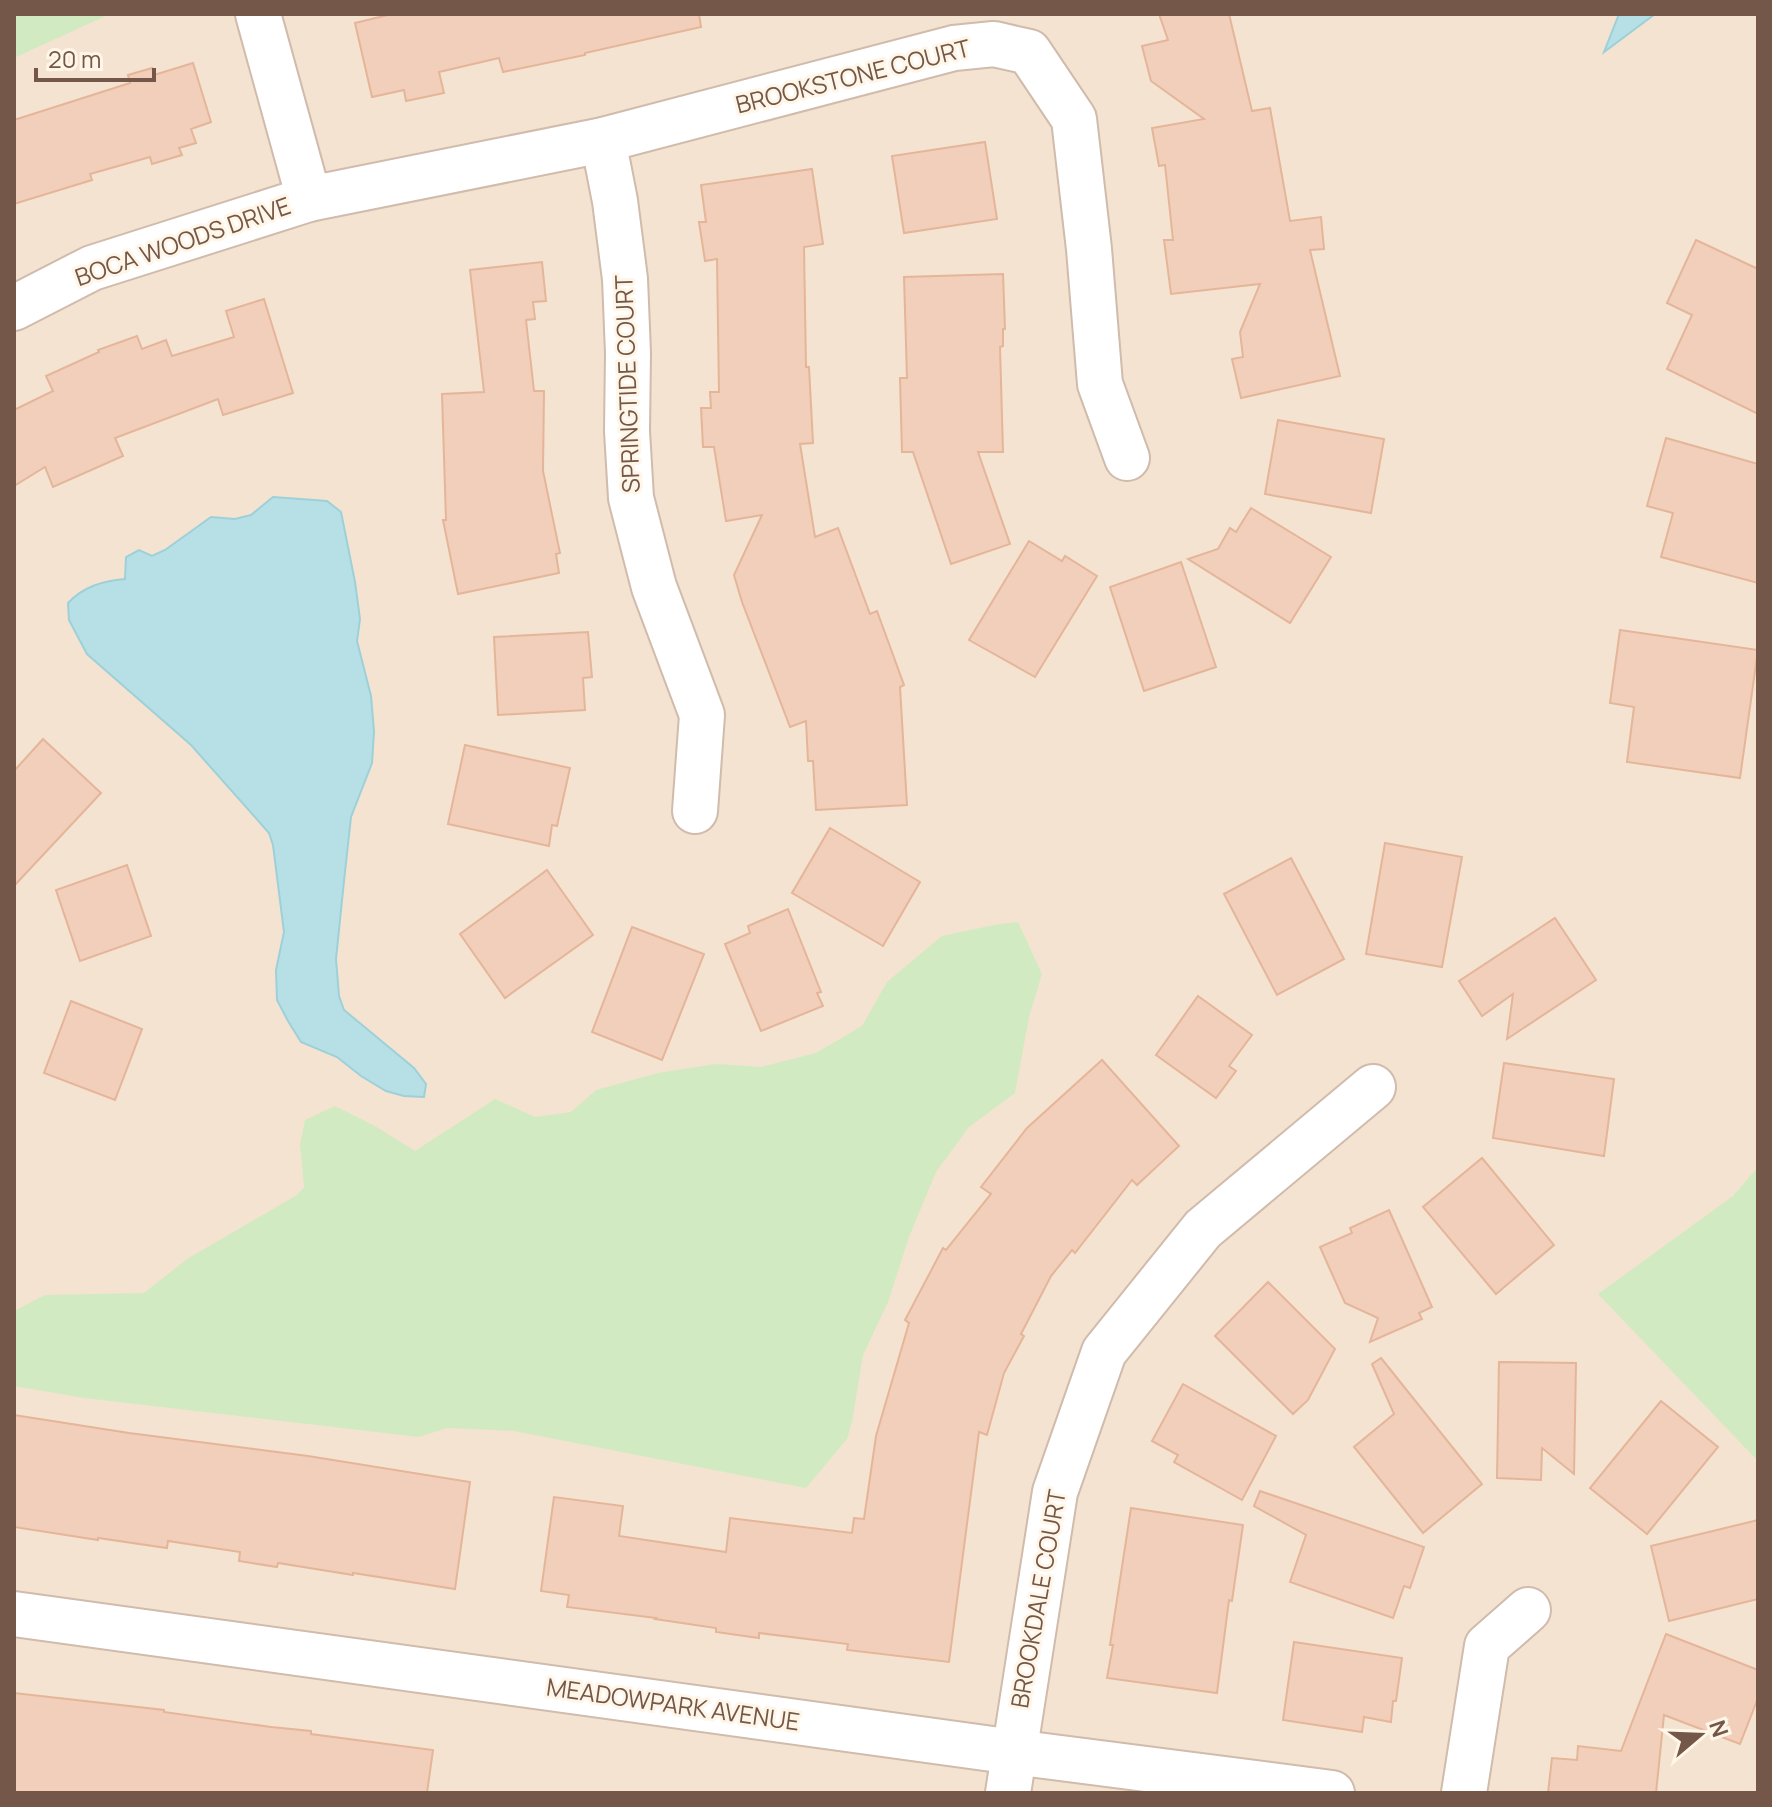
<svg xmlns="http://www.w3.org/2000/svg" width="1772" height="1807" viewBox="0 0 1772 1807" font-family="Manrope,sans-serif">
	<rect width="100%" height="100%" fill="#fcf2e2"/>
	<!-- residential -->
	<rect fill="#f4e3d0" x="14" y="14" width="1744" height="1779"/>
	<!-- green -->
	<g fill="#d2eac1">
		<path d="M14,14h96l-96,44z"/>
		<path d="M1018,922l24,52 -13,43 -14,76 -46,34 -33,45 -27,65 -21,65 -25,53 -11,67 -5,17 -41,49 -292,-57 -67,-3 -28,9 -335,-39 -70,-12v-75l31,-16 99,-2 43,-34 110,-64 7,-8 -4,-43 5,-24 30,-14 40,20 40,25 80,-52 40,18 36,-5 25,-22 62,-17 58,-9 45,3 55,-14 46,-27 25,-44 55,-46 57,-12z"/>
		<path d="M1758,1167v294l-160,-167 135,-98z"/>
	</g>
	<!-- water -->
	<g fill="#b7e0e6" stroke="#9dd0d8" stroke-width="2">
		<path d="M1619,14h36l-51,38z"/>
		<path d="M273,497l54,4 14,11 14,70 5,37 -3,22 14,55 3,35 -2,32 -21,54 -7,64 -8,78 3,37 5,14 70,58 12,16 -2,13 -20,-1 -18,-5 -25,-15 -24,-19 -36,-15 -13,-21 -11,-21 -1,-30 8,-38 -11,-87 -4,-12 -78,-88 -104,-91 -18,-34 -1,-17c15,-16 34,-22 57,-24l1,-22 13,-7 13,6 13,-6 46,-33 24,2 16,-4z"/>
	</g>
	<!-- building -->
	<g fill="#f2cfba" stroke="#e5b59a" stroke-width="2">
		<path d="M392,14h307l2,13 -116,26v2l-82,17 -4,-14 -60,14 5,21 -38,8 -2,-11 -32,7 -17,-74z"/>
		<path d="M1159,14h70l23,97 18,-3 20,113 31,-4 3,32 -14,1 30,126 -99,22 -9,-39 11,-2 -3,-25 20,-48 -89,10 -7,-54h9l-8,-75 -6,1 -7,-38 52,-9 -53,-38 -9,-35 26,-6z"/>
		<path d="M193,63l18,59 -20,7 5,14 -17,5 3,7 -30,9 -2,-7 -60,17 2,6 -78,24v-84l116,-37 -2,-8 24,-7 2,7z"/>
		<path d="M985,142l12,77 -93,14 -12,-77z"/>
		<path d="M812,169l11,75 -19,3 2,120h3l4,76 -13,1 15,93 23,-9 32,86 7,-3 27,74 -4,2 7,118 -91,5 -3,-49h-5l-2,-40 -16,6 -48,-125 -8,-27 28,-60 -36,6 -12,-74h-11l-2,-39h10l-1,-16h9l-2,-133 -12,2 -6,-39h7l-5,-37z"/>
		<path d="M1696,240l62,29v145l-91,-45 25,-54 -25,-12z"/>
		<path d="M542,262l4,39 -13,1 2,17 -9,1 8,71h10l-1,80 17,82 -4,1 3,19 -101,21 -15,-74h3l-4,-126 42,-2 -14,-122z"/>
		<path d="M1003,274l2,55h-2v17l-3,1 3,105h-25l32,92 -59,20 -38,-112h-11l-2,-74h7l-3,-101z"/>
		<path d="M264,299l29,94 -70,22 -5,-16 -103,39 8,18 -70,31 -8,-20 -31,19v-76l39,-19 -7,-15 53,-24 -1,-2 39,-14 5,13 24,-9 6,16 62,-19 -8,-26z"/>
		<path d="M1278,420l106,19 -13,74 -106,-19z"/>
		<path d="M1666,438l92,26v119l-97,-26 12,-44 -26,-7z"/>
		<path d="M1251,508l80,49 -41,66 -102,-64 30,-10 12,-21 6,4z"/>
		<path d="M1029,541l33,20 3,-5 32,20 -62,101 -66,-37z"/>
		<path d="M1181,562l35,105 -72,24 -34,-104z"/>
		<path d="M1620,630l138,20 -18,128 -113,-16 7,-55 -24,-4z"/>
		<path d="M588,632l4,45 -9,1 2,32 -87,5 -4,-78z"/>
		<path d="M43,739l58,54 -87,93v-115z"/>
		<path d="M465,745l105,23 -13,58 -5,-1 -3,21 -101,-22z"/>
		<path d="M830,828l90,54 -37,64 -91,-53z"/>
		<path d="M1385,843l77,14 -20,110 -76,-13z"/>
		<path d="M1291,858l53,101 -67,36 -53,-101z"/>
		<path d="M127,865l24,71 -71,25 -24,-71z"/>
		<path d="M547,870l46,65 -88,63 -45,-64z"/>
		<path d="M788,909l33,83 -4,1 6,13 -62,25 -36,-87 25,-11 -2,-7z"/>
		<path d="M1555,918l41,62 -89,59 6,-45 -31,22 -23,-35z"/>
		<path d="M632,927l72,27 -42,106 -70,-28z"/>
		<path d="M1198,996l54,39 -23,31 7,5 -20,27 -60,-43z"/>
		<path d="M71,1001l71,28 -27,71 -71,-27z"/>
		<path d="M1102,1060l77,86 -42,39 -5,-5 -57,73 -3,-3 -21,26 -30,58 3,2 -20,37 -17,62 -8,-3 -30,230 -102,-12 1,-6 -89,-11v5l-43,-6v-4l-61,-9 1,-1 -89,-11 2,-12 -28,-4 13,-94 69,9 -4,30 107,16 4,-34 122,15 2,-15 10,1 12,-83 33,-113 -4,-3 38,-72 3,2 45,-56 -10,-7 46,-59z"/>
		<path d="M1504,1063l110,16 -10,77 -111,-18z"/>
		<path d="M1482,1158l72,87 -58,49 -73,-87z"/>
		<path d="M1389,1210l43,97 -13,6 3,6 -52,23 8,-24 -33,-15 -25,-56 32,-14 -2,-5z"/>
		<path d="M1268,1282l67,67 -27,51 -15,14 -78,-78z"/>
		<path d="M1381,1358l101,126 -59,49 -69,-86 40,-33 -22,-50z"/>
		<path d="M1499,1362l77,1 -2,111 -32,-26 -1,32 -44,-2z"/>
		<path d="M1183,1384l93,52 -34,64 -68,-38 4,-7 -26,-14z"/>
		<path d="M1661,1401l57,46 -71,87 -57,-46z"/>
		<path d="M14,1415l115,18 179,23 162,26 -15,107 -102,-16v2l-75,-12 -1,4 -38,-6 1,-9 -72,-11 -1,7 -69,-10v2l-84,-13z"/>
		<path d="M1260,1491l164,56 -14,41 -6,-2 -11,32 -103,-36 16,-47 -52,-29z"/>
		<path d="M1131,1508l112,17 -11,76 -3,-1 -12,93 -110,-15 6,-33h-3z"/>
		<path d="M1758,1520v79l-89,22 -18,-75z"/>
		<path d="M1666,1634l92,36v28l-18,46 -76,-29 -8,78h-108l4,-35 25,2 1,-14 43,5z"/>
		<path d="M1294,1642l108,16 -6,43h-3l-2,21 -27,-5 -2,15 -79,-12z"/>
		<path d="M14,1693l150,17v2l107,15 40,4v3l122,16 -6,43h-413z"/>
	</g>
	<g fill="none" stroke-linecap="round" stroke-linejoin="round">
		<!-- minor casing -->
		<g stroke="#d0bbac" stroke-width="48">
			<g id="minor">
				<path d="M258,14l51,185"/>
				<path d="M603,140l12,61 10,78 3,74 -1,78 4,67 23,89 48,128 -7,96"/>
				<path d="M14,308l78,-40 217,-69 294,-59 351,-92 40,-4 35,8 45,67 15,130 11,135 27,74"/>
				<path d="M14,1614l1000,138 318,41"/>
				<path d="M1008,1793l47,-301 49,-140 99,-123 170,-142"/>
				<path d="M1464,1793l23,-147 41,-36"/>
			</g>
		</g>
		<!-- minor -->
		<use href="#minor" stroke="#fff" stroke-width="44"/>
	</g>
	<g text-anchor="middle" stroke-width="6" stroke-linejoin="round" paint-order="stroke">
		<!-- street labels -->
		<g font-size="24" fill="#745748" stroke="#fff6e8">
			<text transform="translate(853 77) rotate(-14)" y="8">BROOKSTONE COURT</text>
			<text transform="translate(183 242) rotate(-19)" y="8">BOCA WOODS DRIVE</text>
			<text transform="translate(628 384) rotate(-92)" y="8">SPRINGTIDE COURT</text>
			<text transform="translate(1039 1599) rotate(-80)" y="8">BROOKDALE COURT</text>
			<text transform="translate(673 1705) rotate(8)" y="8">MEADOWPARK AVENUE</text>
		</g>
	</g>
	<!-- border -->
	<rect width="1772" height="1807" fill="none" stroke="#745748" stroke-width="32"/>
	<!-- north arrow -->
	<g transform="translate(1700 1735) rotate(71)" stroke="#fff6e8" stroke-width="6" paint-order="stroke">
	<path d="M0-6L14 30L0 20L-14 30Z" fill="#745748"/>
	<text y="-12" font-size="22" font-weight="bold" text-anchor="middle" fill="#745748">N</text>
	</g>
	<!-- scale -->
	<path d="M36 68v12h118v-12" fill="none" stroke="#745748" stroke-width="4"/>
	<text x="48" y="68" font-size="24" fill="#745748" stroke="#fff6e8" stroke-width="6" paint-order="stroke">20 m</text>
</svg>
